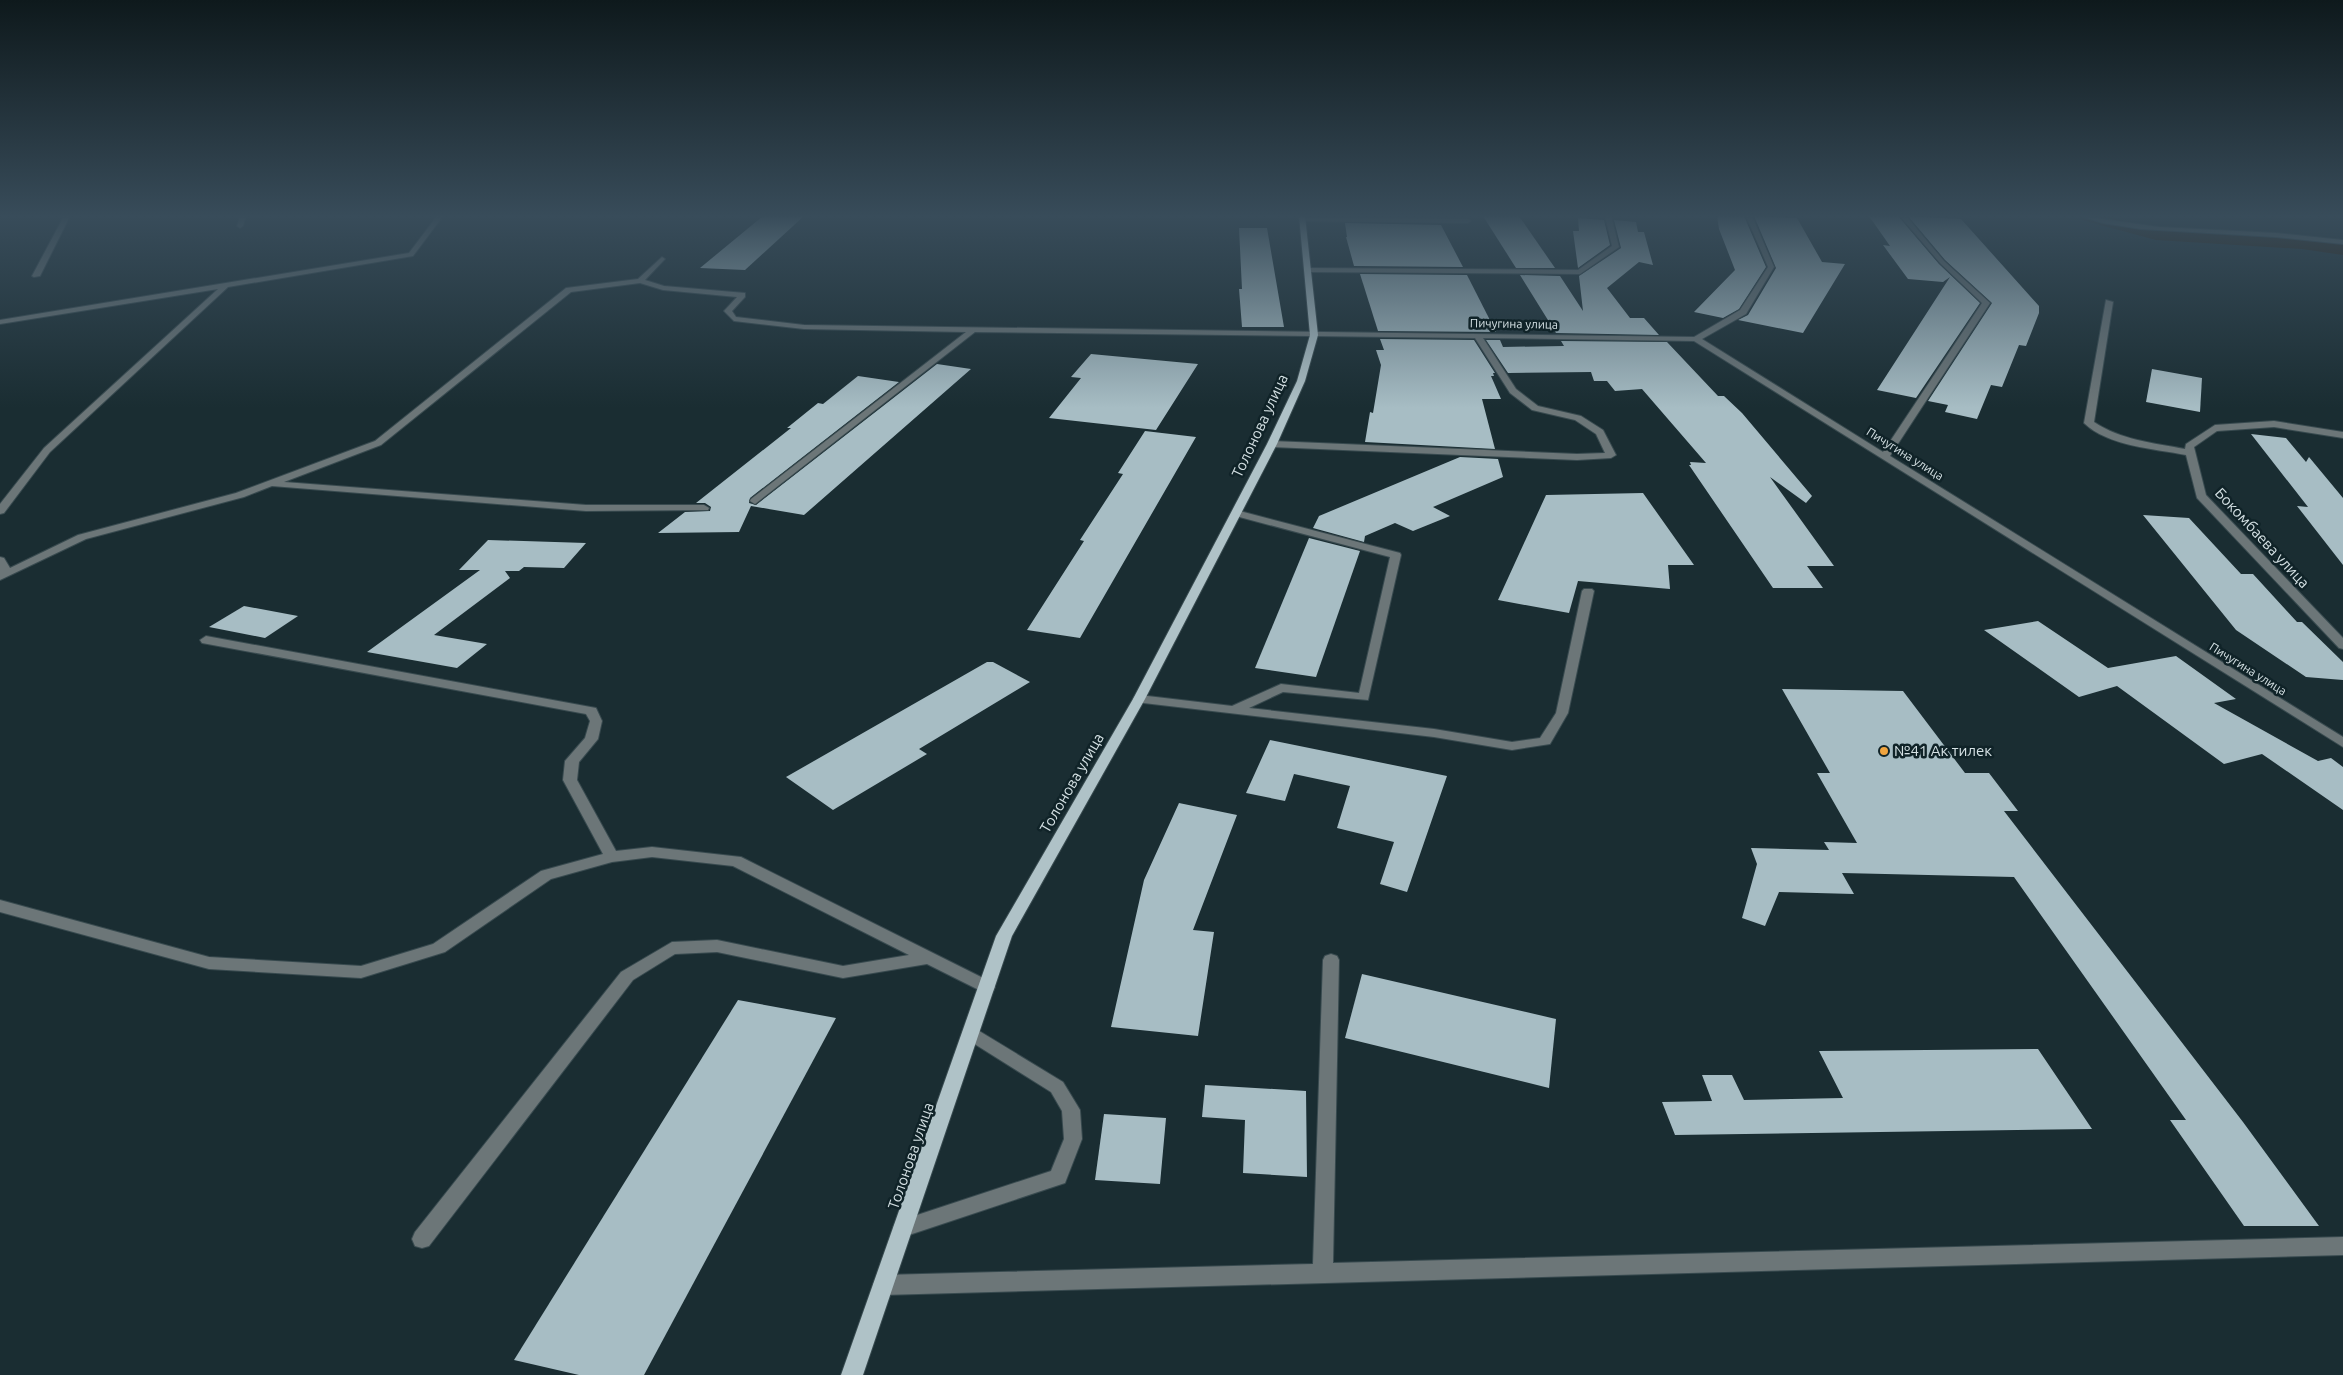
<svg xmlns="http://www.w3.org/2000/svg" width="2343" height="1375" viewBox="0 0 2343 1375" font-family="Ubuntu,sans-serif">
	<rect width="100%" height="100%" fill="#1a2d32"/>
	<g fill="none" stroke-linecap="round" stroke-linejoin="round">
		<!-- canal -->
		<path fill="#261300" fill-rule="evenodd" d="M2079,216h28l50,14 145,7 41,6v12l-41,-6 -146,-9 -74,-20z"/>
	</g>
	<!-- building -->
	<g fill="#a7bdc4">
		<path d="M763,216h41l-59,54 -45,-2z"/>
		<path d="M1483,216h36l36,52h-39z"/>
		<path d="M1717,216h27l22,51 -27,42 -16,9 -29,-6 41,-42 -16,-41z"/>
		<path d="M1754,216l43,2 25,44 23,2 -42,69 -65,-13 10,-5 28,-47z"/>
		<path d="M1869,216h29l41,48 41,39 -64,95 -39,-8 73,-113 -7,5 -35,-3 -25,-34 7,1z"/>
		<path d="M1908,216l53,3 78,87v7l-13,33 -7,-1 -17,42 -11,-2 -14,34 -32,-7 3,-7 -20,-4 64,-98 -47,-43z"/>
		<path d="M1578,218l26,2 6,25 -32,23 -5,-37h6z"/>
		<path d="M1614,220l22,2 2,10h6l9,33 -14,-3 -32,26 23,30h14l15,17 -103,-2 -36,-58 40,1 23,35 -4,-35 42,-28z"/>
		<path d="M1345,223l96,2 22,42 -109,-1 -8,-29h1z"/>
		<path d="M1239,228h28l17,99h-42l-3,-38h3z"/>
		<path d="M1360,274l107,1 29,57 -118,-1z"/>
		<path d="M1380,339l94,1 21,33h-2l1,3h-3l10,23h-19l13,50 -130,-7 5,-30 3,1 8,-48 -5,-15h8z"/>
		<path d="M1486,340h14l3,7 61,-1 -3,-5 106,1 51,54h6l18,17 70,83 -6,7 -36,-26 64,89h-27l16,22h-50l-84,-123h2l-1,-3 16,1 -64,-74 -27,2 -8,-10h-13l-3,-9 -83,1z"/>
		<path d="M1091,354l107,10 -42,66 -107,-12 32,-40 -10,-1z"/>
		<path d="M937,364l34,5 -167,146 -53,-9 -12,26 -81,1 27,-21 25,-1 1,-4 -6,-4h-9l95,-75h-4l31,-25 5,1 35,-28 41,6 -149,116 -1,5 7,2z"/>
		<path d="M2152,369l50,9 -2,34 -54,-10z"/>
		<path d="M1145,431l51,6 -116,201 -53,-8 57,-89 -4,-1 43,-66 -5,-1z"/>
		<path d="M2251,434l35,4 20,24 3,-5 34,41v67l-46,-59 11,1z"/>
		<path d="M1460,457l38,2 5,18 -70,30 17,9 -37,15 -18,-8 -30,13 -1,6 -51,-14 6,-12z"/>
		<path d="M1643,493l51,72h-26l2,24 -92,-8 -9,32 -71,-13 48,-105z"/>
		<path d="M2143,515l46,3 52,56h12l44,48h5l41,40v18l-37,-3 -70,-47z"/>
		<path d="M1309,538l51,13 -44,126 -61,-9z"/>
		<path d="M488,540l98,3 -22,25 -40,-1 -5,4h-14l5,7 -76,57 53,9 -30,24 -90,-16 113,-82h-21z"/>
		<path d="M244,606l54,10 -33,22 -56,-11z"/>
		<path d="M2038,621l70,47 68,-12 60,43 -22,4 104,58 13,-3 12,9v43l-81,-56 -38,10 -107,-78 -38,11 -95,-67z"/>
		<path d="M987,662h6l37,20 -111,67 8,5 -94,56 -47,-33z"/>
		<path d="M1782,689l121,2 62,82h24l29,38h-14l239,311 76,104h-75l-74,-106h16l-172,-243 -172,-4 -12,-21 24,42 -75,-2 -14,34 -23,-8 15,-54 -6,-16 78,2 -5,-8 33,1 -40,-70h13z"/>
		<path d="M1270,740l177,36 -40,116 -27,-8 14,-42 -57,-14 13,-42 -56,-12 -9,27 -39,-8z"/>
		<path d="M1179,803l58,12 -44,115 21,2 -16,104 -87,-9 33,-147z"/>
		<path d="M1362,974l194,45 -7,69 -204,-50z"/>
		<path d="M738,1000l98,18 -192,357h-65l-65,-15z"/>
		<path d="M2038,1049l54,80 -417,6 -13,-33 50,-1 -10,-26h30l12,25 99,-2 -24,-47z"/>
		<path d="M1205,1085l101,6 1,86 -64,-4 2,-53 -43,-3z"/>
		<path d="M1104,1114l62,4 -6,66 -65,-4z"/>
	</g>
	<g fill="none" stroke-linecap="round" stroke-linejoin="round">
		<!-- minor casing -->
		<g stroke="#384a4f" stroke-width="2">
			<g id="minor">
				<path d="M64,216h6l-30,60 -6,1 -2,-1z"/>
				<path d="M240,216h6l-3,10 -3,2 -3,-2z"/>
				<path d="M437,216h6l-30,40 -185,31 -178,165 -46,61 -4,1v-10l44,-56 174,-159 -218,35v-4l409,-67z"/>
				<path d="M1605,216h6l8,31 -39,27 -272,-2 -3,-2 3,-2 270,2 34,-24z"/>
				<path d="M1746,216h6l22,51 -28,47 -44,25 181,113 99,-149 -42,-40 -40,-47h6l38,45 46,42 -100,153 453,281v10l-649,-406 -211,-3 33,51 22,17 43,10 22,14 13,25 -5,3 -34,2 -305,-13 -5,-3 5,-3 305,13 28,-1 -9,-19 -21,-14 -43,-10 -22,-17 -35,-55 -500,-6 -220,172 -5,-3 1,-2 215,-167 -162,-3 -70,-8 -10,-10 13,-14 -74,-7 -23,-7 -69,9 -190,153 -97,37 302,23h118l5,3 -1,2 -122,1 -314,-25 -28,11 -158,42 -86,41v-23l4,1 6,10 68,-33 158,-42 139,-52 191,-153 72,-9 24,-22 3,2 -1,1 -19,20 19,6 81,7v4l-13,14 4,6 68,8 890,12 46,-27 28,-43z"/>
				<path d="M2081,216l78,11 117,6 67,7v4l-67,-7 -135,-8 -38,-6z"/>
				<path d="M1303,218l165,1 3,2 -3,2 -167,-2z"/>
				<path d="M2106,300l7,2 -19,120c27,18 59,21 91,27l1,-5 29,-19 59,-4 69,11v6l-69,-11 -57,4 -23,16 12,48 137,143v11l-4,-1 -142,-150 -11,-43c-30,-6 -79,-9 -102,-32z"/>
				<path d="M1236,510l164,43 1,2 -33,145 -85,-8 -34,16 185,21 78,13 28,-4 16,-25 26,-122 2,-2h8l2,2 -26,122 -18,31 -38,6 -78,-13 -299,-35 -2,-3 2,-3 4,-1 93,11 49,-22 78,9 31,-136 -158,-42v-4z"/>
				<path d="M206,636l390,72 6,13 -4,18 -19,23 -2,18 39,71 36,-4 89,10 252,126 2,4 -2,4 -6,2 -6,-2 -54,-27 -84,14 -126,-26 -42,2 -42,26 -204,266 -7,2 -7,-2 -3,-7 3,-7 206,-260 51,-30 45,-2 126,26 66,-11 -176,-89 -81,-9 -40,5 -61,17 -106,73 -84,26 -152,-9 -209,-57v-12l209,57 152,9 72,-22 108,-73 62,-17 -40,-74 2,-19 20,-23 5,-17 -4,-7 -384,-71 -2,-3z"/>
				<path d="M1331,954l6,2 2,4 -6,303 1010,-26v18l-1460,40 -7,-3 -3,-7 3,-7 7,-3 430,-11 10,-304 2,-4z"/>
				<path d="M971,1026l92,56 14,23 3,5 2,29 -17,44 -162,54 -7,-3 -3,-6 3,-6 155,-51 13,-32 -2,-28 -11,-19 -86,-54 -3,-5 3,-5z"/>
			</g>
		</g>
		<!-- major casing -->
		<g stroke="#384a4f" stroke-width="2">
			<path id="major" d="M1299,216h6l13,119 -13,46 -28,63 -132,255 -133,237 -149,439h-22l155,-439 137,-237 134,-255 30,-63 13,-46z"/>
		</g>
		<!-- minor -->
		<use href="#minor" fill="#6c7678" fill-rule="evenodd"/>
		<!-- major -->
		<use href="#major" fill="#afc2c7" fill-rule="evenodd"/>
	</g>
	<!-- sky -->
	<linearGradient id="sky" x2="0" y2="1"><stop stop-color="#0e191c"/><stop offset="0.53" stop-color="#384c5a"/><stop offset="1" stop-color="#384c5a" stop-opacity="0"/></linearGradient>
	<rect width="2343" height="408" fill="url(#sky)"/>
	<!-- markers -->
	<circle fill="#f1a540" stroke="#102328" stroke-width="2" cx="1884" cy="751" r="5"/>
	<g text-anchor="middle" stroke-width="5" stroke-linejoin="round" paint-order="stroke">
		<!-- far-street labels -->
		<g font-size="12" fill="#d6e2e5" stroke="#102328">
			<text transform="translate(1514 324) rotate(1)" y="4">Пичугина улица</text>
			<text transform="translate(1905 454) rotate(32)" y="4">Пичугина улица</text>
			<text transform="translate(2248 669) rotate(32)" y="4">Пичугина улица</text>
		</g>
		<!-- street labels -->
		<g font-size="15" fill="#d6e2e5" stroke="#102328">
			<text transform="translate(1260 426) rotate(-65)" y="5">Толонова улица</text>
			<text transform="translate(2262 538) rotate(47)" y="5">Бокомбаева улица</text>
			<text transform="translate(1072 783) rotate(-60)" y="5">Толонова улица</text>
			<text transform="translate(911 1156) rotate(-71)" y="5">Толонова улица</text>
		</g>
		<!-- poi labels -->
		<g font-size="15" fill="#d6e2e5" stroke="#102328" text-anchor="start">
			<text x="1894" y="756">№41 Ак тилек</text>
		</g>
	</g>
</svg>
